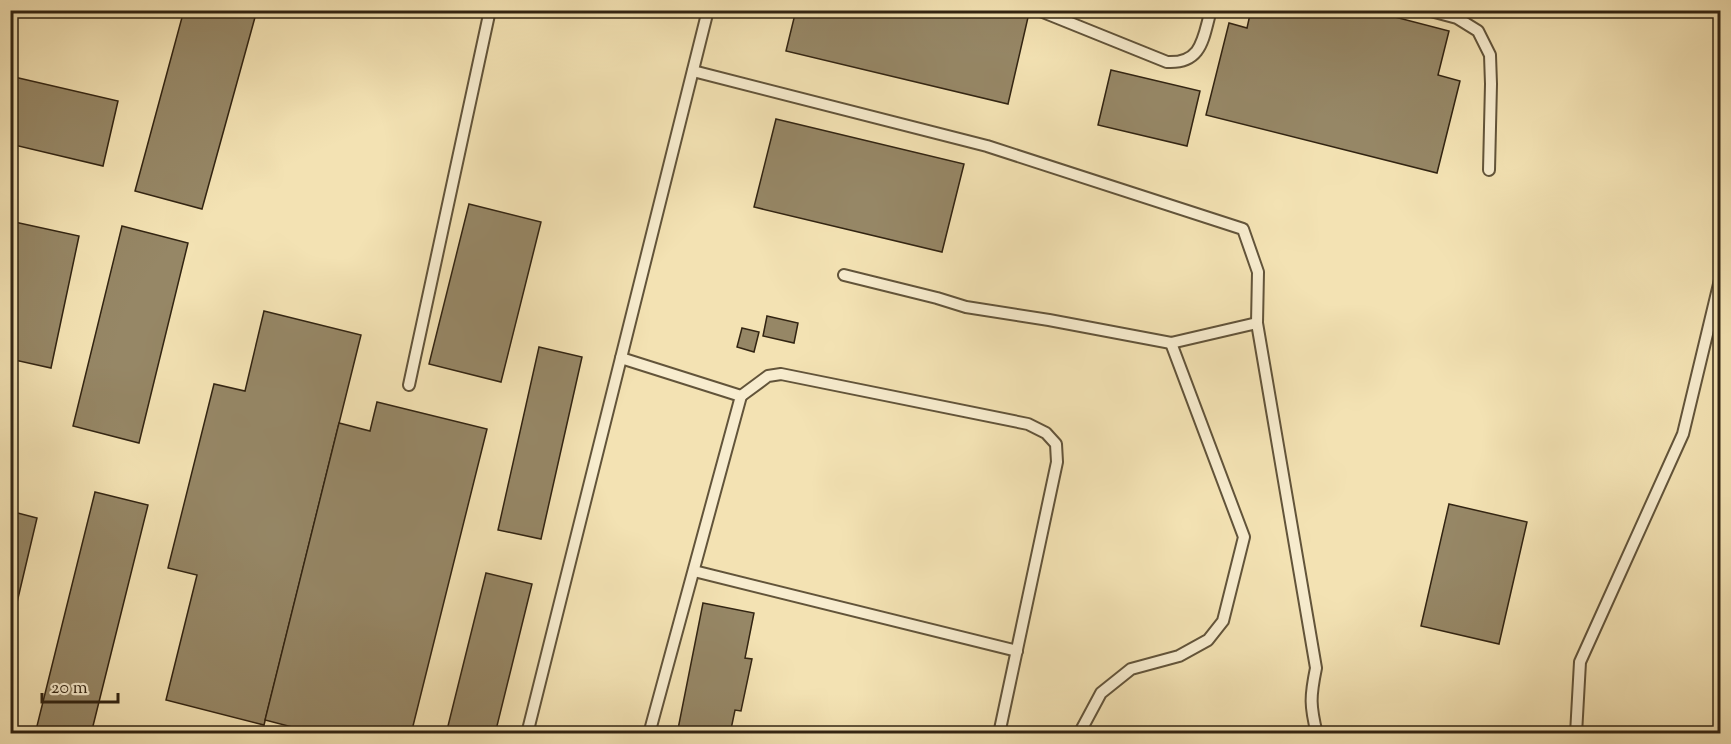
<svg xmlns="http://www.w3.org/2000/svg" width="1731" height="744" viewBox="0 0 1731 744" font-family="'Sorts Mill Goudy',serif">
	<rect width="100%" height="100%" fill="#f3e2b3"/>
	<filter id="stains"><feTurbulence type="fractalNoise" baseFrequency=".00333" numOctaves="4"/><feColorMatrix values="0 0 0 0 .2 0 0 0 0 .09 0 0 0 0 .02 0 0 0 .5 -.17"/></filter>
	<radialGradient id="worn" r=".72"><stop offset=".6" stop-color="#630" stop-opacity="0"/><stop offset="1" stop-color="#630" stop-opacity=".3"/></radialGradient>
	<!-- building -->
	<g fill="#968766" stroke="#322412" stroke-width="1.5">
		<path d="M184,10h73l-55,199 -67,-18z"/>
		<path d="M796,10h221l12,3 -21,91 -222,-53z"/>
		<path d="M1251,10h117l81,21 -11,44 22,6 -23,92 -231,-58 23,-92 18,5z"/>
		<path d="M1111,70l89,21 -13,55 -89,-21z"/>
		<path d="M10,76l108,25 -15,65 -93,-22z"/>
		<path d="M776,119l188,45 -22,88 -188,-45z"/>
		<path d="M469,204l72,18 -40,160 -72,-18z"/>
		<path d="M10,221l69,15 -28,132 -41,-9z"/>
		<path d="M122,226l66,17 -49,200 -66,-17z"/>
		<path d="M264,311l97,24 -97,390 -98,-25 31,-125 -29,-7 46,-184 31,7z"/>
		<path d="M767,316l31,7 -4,20 -31,-7z"/>
		<path d="M742,328l17,4 -5,20 -17,-5z"/>
		<path d="M539,347l43,10 -41,182 -43,-9z"/>
		<path d="M377,402l110,27 -76,305h-92l-54,-14 74,-297 31,8z"/>
		<path d="M95,492l53,13 -57,229h-56z"/>
		<path d="M1449,504l78,18 -28,122 -78,-18z"/>
		<path d="M10,511l27,7 -27,114z"/>
		<path d="M486,573l46,11 -37,150h-34l-14,-4z"/>
		<path d="M703,603l51,10 -9,45 7,1 -11,52 -6,-1 -5,24h-53z"/>
	</g>
	<g fill="none" stroke-linecap="round" stroke-linejoin="round">
		<!-- service casing -->
		<g stroke="#62543a" stroke-width="14">
			<g id="service">
				<path d="M1038,10l129,52c36,2 36,-25 44,-52"/>
				<path d="M1427,10l30,8 21,13 12,24 1,29 -2,86"/>
				<path d="M693,71l294,75 256,83 15,43 -1,51 59,345c-6,29 -6,38 1,66"/>
				<path d="M844,275l93,23 29,9 83,13 122,23 86,-20"/>
				<path d="M621,358l120,38 -92,338"/>
				<path d="M409,385l81,-375"/>
				<path d="M741,396l27,-20 13,-2 247,50 18,9 10,11 1,18 -58,272"/>
				<path d="M694,571l323,80"/>
				<path d="M527,734l181,-724"/>
				<path d="M1079,734l22,-41 30,-24 48,-13 29,-16 15,-19 21,-84 -73,-194"/>
				<path d="M1576,734l4,-72 103,-228 37,-154"/>
			</g>
		</g>
		<!-- service -->
		<use href="#service" stroke="#f7ecce" stroke-width="10"/>
	</g>
	<!-- margin -->
	<rect width="1731" height="744" fill="none" stroke="#f3e2b3" stroke-width="36"/>
	<rect x="12" y="12" width="1707" height="720" fill="none" stroke="#322412" stroke-width="3"/>
	<rect x="18" y="18" width="1695" height="708" fill="none" stroke="#322412" stroke-width="1.5"/>
	<!-- scale -->
	<path d="M42 693v9h76v-9" fill="none" stroke="#322412" stroke-width="3"/>
	<text x="51" y="693" font-size="18" fill="#322412" stroke="#f7ecce" stroke-width="4.5" paint-order="stroke">20 m</text>
	<rect width="100%" height="100%" filter="url(#stains)"/>
	<rect width="100%" height="100%" fill="url(#worn)"/>
</svg>
